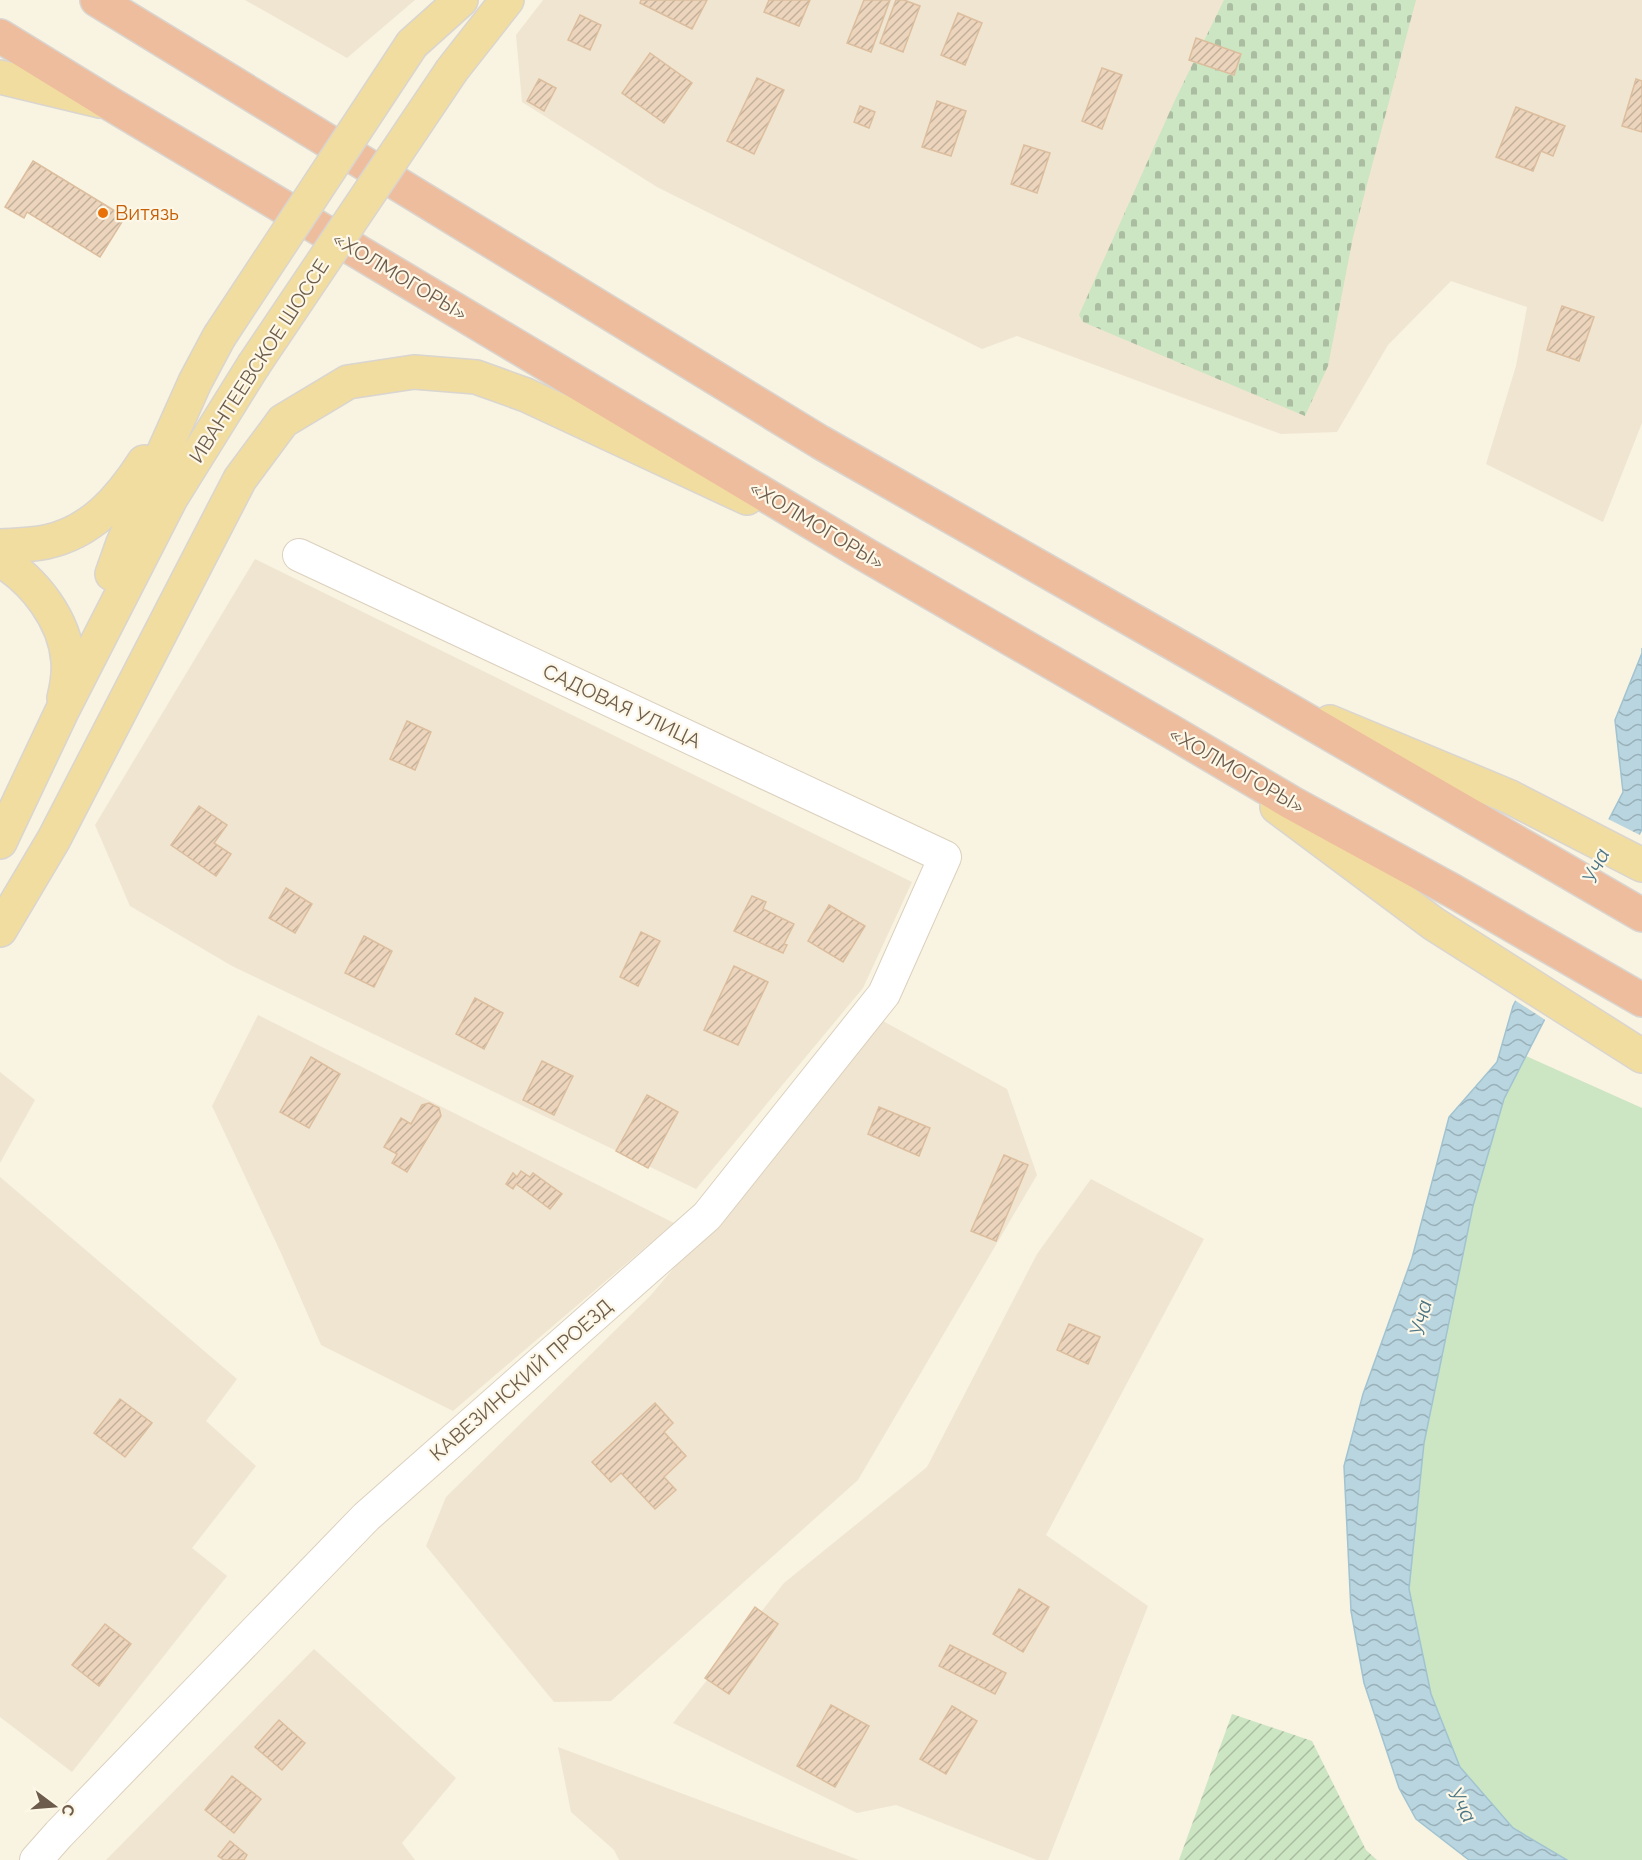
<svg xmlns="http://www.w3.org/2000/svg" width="1642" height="1860" viewBox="0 0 1642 1860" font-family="Raleway,sans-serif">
	<defs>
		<pattern id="cemetery-stones" width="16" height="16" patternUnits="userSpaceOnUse" patternTransform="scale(1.5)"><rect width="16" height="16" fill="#cce5c2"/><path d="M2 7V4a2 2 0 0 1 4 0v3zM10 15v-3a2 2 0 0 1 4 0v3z" fill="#aabda0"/></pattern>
		<pattern id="garden-furrows" width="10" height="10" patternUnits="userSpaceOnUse" patternTransform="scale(1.5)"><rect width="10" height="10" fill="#cce5c2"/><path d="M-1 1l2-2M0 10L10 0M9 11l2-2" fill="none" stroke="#aabda0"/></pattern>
		<pattern id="water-waves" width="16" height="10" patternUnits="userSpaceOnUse" patternTransform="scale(1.5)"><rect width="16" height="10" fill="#b8d5e0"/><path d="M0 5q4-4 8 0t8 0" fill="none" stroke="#9ab0b8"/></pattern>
		<pattern id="building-hatch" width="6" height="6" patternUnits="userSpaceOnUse" patternTransform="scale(1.5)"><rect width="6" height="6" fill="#ecd5bc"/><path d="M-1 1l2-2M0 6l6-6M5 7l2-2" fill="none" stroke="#c3b09b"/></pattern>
	</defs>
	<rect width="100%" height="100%" fill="#f9f3e1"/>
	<!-- residential -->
	<g fill="#f0e5d1">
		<path d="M245,0h170l-68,58z"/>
		<path d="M543,0h1099v423l-39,99 -117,-58 30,-98 11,-59 -76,-26 -63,64 -51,87 -56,2 -264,-98 -35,13 -325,-162 -135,-85 -6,-67z"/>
		<path d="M255,559l657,323 -49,106 -167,201 -464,-223 -102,-60 -35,-81z"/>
		<path d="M258,1015l416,208 -221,188 -132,-66 -40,-92 -69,-147z"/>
		<path d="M883,1021l124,68 30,86 -179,305 -247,221 -57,1 -128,-156 20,-49 205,-202z"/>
		<path d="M0,1072l35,28 -35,63z"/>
		<path d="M0,1177l237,202 -31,42 50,45 -64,82 35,28 -155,196 -72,-55z"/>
		<path d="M1091,1179l113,60 -158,296 102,71 -100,254h-11l-141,-55 -39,8 -184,-90 111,-140 143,-116 110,-213z"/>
		<path d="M314,1649l142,129 -54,65 13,17h-309z"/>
		<path d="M558,1747l301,113h-240l-5,-10 -43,-38z"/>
	</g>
	<!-- grass -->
	<path fill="#cce5c2" d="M1526,1056l116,52v752h-75l-54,-32 -53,-61 -29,-73 -22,-105 15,-146 49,-237 31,-108z"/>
	<!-- cemetery -->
	<path fill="url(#cemetery-stones)" d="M1224,0h192l-63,237 -25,129 -23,50 -222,-94 -4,-7 96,-215z"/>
	<!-- garden -->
	<path fill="url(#garden-furrows)" d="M1232,1714l80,27 54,109 11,10h-198z"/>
	<!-- water -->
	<path fill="url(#water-waves)" stroke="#a0c3d1" stroke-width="1.5" d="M1642,648v181l-138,270 -31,107 -49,237 -15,146 22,105 29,73 53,61 54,32h-98l-53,-41 -17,-31 -35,-105 -13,-72 -7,-145 19,-72 49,-136 37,-141 48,-55 16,-56 110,-214 -8,-72 27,-67z"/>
	<!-- pier -->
	<path fill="#f9f3e1" d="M1606,818l36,18 -95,185 -34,-22z"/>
	<!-- building -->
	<g fill="url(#building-hatch)" stroke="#dcbe9e" stroke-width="1.5">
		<path d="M641,0h66l-15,29 -52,-26z"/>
		<path d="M769,0h41l-11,26 -35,-14z"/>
		<path d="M864,0h26l-19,52 -24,-9z"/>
		<path d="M896,0h8l16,6 -17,46 -23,-9z"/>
		<path d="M958,13l24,10 -17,42 -24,-10z"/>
		<path d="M580,15l21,10 -11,25 -22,-10z"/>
		<path d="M1196,38l45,16 -7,21 -45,-15z"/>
		<path d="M650,53l42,30 -28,40 -42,-30z"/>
		<path d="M1102,68l20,7 -20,54 -20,-8z"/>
		<path d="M757,78l27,12 -30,64 -27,-13z"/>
		<path d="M539,79l17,9 -12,23 -17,-10z"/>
		<path d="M1636,79l6,2v51l-20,-6z"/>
		<path d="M937,101l29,10 -15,45 -29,-9z"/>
		<path d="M860,106l15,6 -6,16 -15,-6z"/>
		<path d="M1516,107l49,19 -12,30 -12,-5 -8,20 -37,-14z"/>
		<path d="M1024,145l26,8 -13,40 -26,-9z"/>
		<path d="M33,161l92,56 -25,40 -73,-45 -3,6 -19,-11z"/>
		<path d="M1562,306l32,11 -15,44 -32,-11z"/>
		<path d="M407,721l24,11 -16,38 -25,-11z"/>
		<path d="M199,806l28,19 -13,18 17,11 -15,22 -45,-31z"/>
		<path d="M286,888l26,16 -17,29 -26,-15z"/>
		<path d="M752,896l14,6 -3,7 31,15 -10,20 3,1 -4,8 -49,-22z"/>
		<path d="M829,905l36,21 -22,36 -35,-21z"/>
		<path d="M641,932l19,9 -22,45 -18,-9z"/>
		<path d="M364,936l28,15 -18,36 -29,-14z"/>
		<path d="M734,966l34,16 -30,63 -34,-15z"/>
		<path d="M475,998l28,15 -19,36 -28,-15z"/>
		<path d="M311,1057l29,17 -31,54 -29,-16z"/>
		<path d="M542,1061l31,15 -19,39 -31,-15z"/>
		<path d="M647,1095l31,17 -30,56 -32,-17z"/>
		<path d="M429,1103l10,5 2,8 -34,56 -15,-9 5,-9 -13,-7 17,-29 10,6 11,-19z"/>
		<path d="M879,1107l51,21 -11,28 -51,-22z"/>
		<path d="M1004,1155l24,10 -32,76 -25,-10z"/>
		<path d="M521,1171l9,6 3,-4 29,21 -12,15 -34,-25 -3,5 -7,-5 7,-11 4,4z"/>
		<path d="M1069,1324l31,13 -12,27 -31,-14z"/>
		<path d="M120,1399l32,24 -27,34 -31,-24z"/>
		<path d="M655,1403l18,20 -9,9 22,24 -22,21 12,13 -21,19 -34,-36 -10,9 -19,-20z"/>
		<path d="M1019,1589l30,18 -26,45 -30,-18z"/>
		<path d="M755,1607l23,17 -49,70 -24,-16z"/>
		<path d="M105,1624l26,20 -32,42 -27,-21z"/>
		<path d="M950,1645l56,28 -11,21 -56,-28z"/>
		<path d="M831,1705l38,21 -34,61 -38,-21z"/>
		<path d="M952,1706l25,15 -31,53 -26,-15z"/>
		<path d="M279,1720l26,23 -23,27 -27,-23z"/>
		<path d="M232,1776l29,23 -27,34 -29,-23z"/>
		<path d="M230,1841l17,14 -3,5h-20l-6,-4z"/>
	</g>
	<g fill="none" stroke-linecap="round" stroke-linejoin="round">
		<!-- minor casing -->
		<g stroke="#dcd0be" stroke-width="34">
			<path id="minor" d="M36,1860l23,-26 307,-317 341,-301 177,-222 61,-137 -646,-302"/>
		</g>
		<!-- major casing -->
		<g stroke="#d9d5d0" stroke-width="36">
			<g id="major">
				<path d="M412,44l49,-44"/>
				<path d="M452,70l55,-70"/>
				<path d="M0,77l100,24"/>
				<path d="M0,546c15,-1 31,-1 46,-4 46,-10 74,-43 98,-80"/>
				<path d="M0,560c34,20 65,60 68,101 1,12 -1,25 -4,37"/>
				<path d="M112,574l11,-31 72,-161 24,-45"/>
				<path d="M1330,722l178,74 134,69"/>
				<path d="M1277,807l157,117 208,132"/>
				<path d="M0,842l62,-131 109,-213 82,-132"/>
				<path d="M0,930l54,-91 186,-360 43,-58 65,-39 66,-10 62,5 50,18 221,103"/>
			</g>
		</g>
		<!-- highway casing -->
		<g stroke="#d9d5d0" stroke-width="36">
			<g id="highway">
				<path d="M97,0l723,442 386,220 436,253"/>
				<path d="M0,36l109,67 757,452 306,177 120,71 161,88 189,109"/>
			</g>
		</g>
		<!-- minor -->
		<use href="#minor" stroke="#fff" stroke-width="32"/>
		<!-- major -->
		<use href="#major" stroke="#f2dda0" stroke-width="33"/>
		<!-- highway -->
		<use href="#highway" stroke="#eebd9e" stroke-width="33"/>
		<!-- major-bridge casing -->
		<g stroke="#d9d5d0" stroke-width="36" stroke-linecap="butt">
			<g id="major-bridge">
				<path d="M219,337l193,-293"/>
				<path d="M253,366l199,-296"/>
			</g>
		</g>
		<!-- major-bridge -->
		<use href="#major-bridge" stroke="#f2dda0" stroke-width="33"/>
	</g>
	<!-- markers -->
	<circle fill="#e8710a" stroke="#fdf7e7" stroke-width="2" cx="103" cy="213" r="6"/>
	<g text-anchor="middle" stroke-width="4.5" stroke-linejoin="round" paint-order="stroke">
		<!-- food labels -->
		<g font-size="20" fill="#c56008" stroke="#fdf7e7" text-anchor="start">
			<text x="115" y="220">Витязь</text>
		</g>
		<!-- street labels -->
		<g font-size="20" fill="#6d5c4b" stroke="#fdf7e7">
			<text transform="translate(400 276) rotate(31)" y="7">«ХОЛМОГОРЫ»</text>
			<text transform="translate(259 361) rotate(-57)" y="7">ИВАНТЕЕВСКОЕ ШОССЕ</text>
			<text transform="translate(817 525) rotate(31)" y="7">«ХОЛМОГОРЫ»</text>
			<text transform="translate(622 706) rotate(25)" y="7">САДОВАЯ УЛИЦА</text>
			<text transform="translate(1237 770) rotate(30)" y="7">«ХОЛМОГОРЫ»</text>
			<text transform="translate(521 1380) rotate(-41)" y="7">КАВЕЗИНСКИЙ ПРОЕЗД</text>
		</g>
		<!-- water labels -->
		<g font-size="21" font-style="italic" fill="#4b7585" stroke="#fdf7e7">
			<text transform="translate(1596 866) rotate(-65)" y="7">Уча</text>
			<text transform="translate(1421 1318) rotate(-76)" y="7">Уча</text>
			<text transform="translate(1462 1805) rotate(61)" y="7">Уча</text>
		</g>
	</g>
	<!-- north arrow -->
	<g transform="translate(54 1806) rotate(106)" stroke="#fdf7e7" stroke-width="4.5" paint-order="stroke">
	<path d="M0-4.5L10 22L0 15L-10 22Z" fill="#6d5c4b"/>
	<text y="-9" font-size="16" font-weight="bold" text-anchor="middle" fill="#6d5c4b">С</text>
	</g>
</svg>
